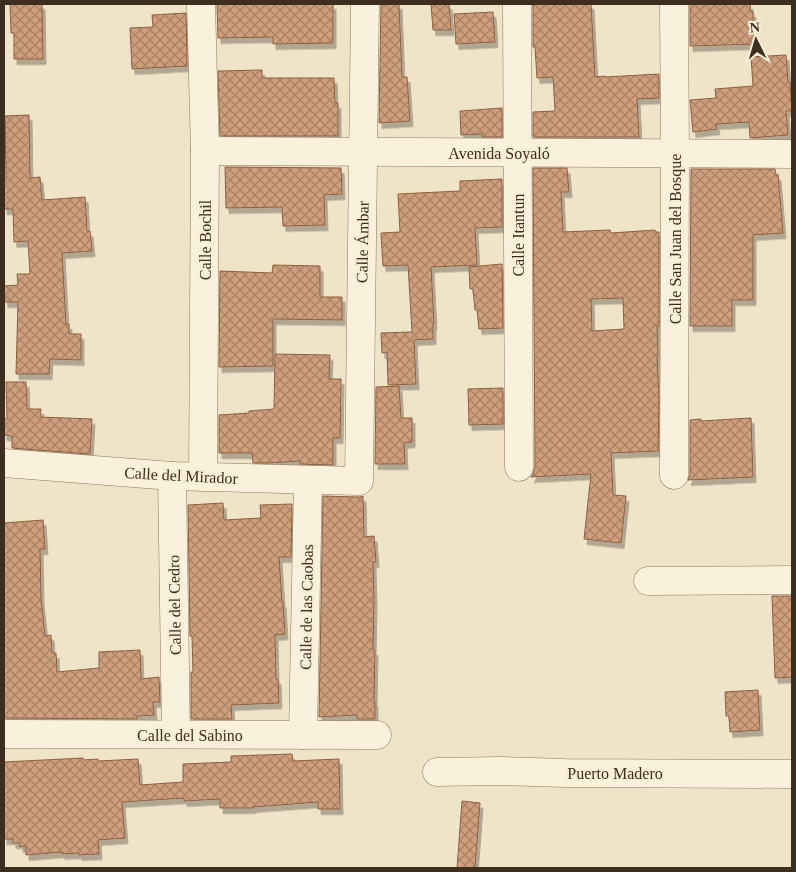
<svg xmlns="http://www.w3.org/2000/svg" width="796" height="872" viewBox="0 0 796 872" font-family="Georgia,serif">
	<defs>
		<pattern id="building-cross-hatch" width="8" height="8" patternUnits="userSpaceOnUse" patternTransform="scale(1.25)"><rect width="8" height="8" fill="#cf9f7d"/><path d="M0 0l8 8M0 8l8-8" fill="none" stroke="#a98266"/></pattern>
		<filter id="shadow"><feDropShadow dx="3" dy="5.5" stdDeviation="0" flood-color="#0004"/></filter>
	</defs>
	<rect width="100%" height="100%" fill="#f0e4c8"/>
	<!-- building -->
	<g fill="url(#building-cross-hatch)" stroke="#8d5f41" fill-rule="evenodd" filter="url(#shadow)">
		<path d="M10,4h32l1,55h-29v-26h-3z"/>
		<path d="M217,4h116v39l-60,1v-7l-55,1z"/>
		<path d="M381,4h18l3,73h5l3,44 -31,2z"/>
		<path d="M431,4h18l2,26h-18z"/>
		<path d="M533,4h58l4,73 10,-1v1l54,-3v24l-22,1 2,38h-106v-25l22,-1 -2,-34 -16,1 -2,-31h-2z"/>
		<path d="M690,4h60l1,8h2l1,32 -64,2z"/>
		<path d="M493,12l2,30 -39,2 -2,-30z"/>
		<path d="M186,13l1,53 -55,3 -2,-41 23,-1 -1,-12z"/>
		<path d="M786,55l2,27h2l2,29h-6l2,24 -38,3 -1,-16 -33,2 1,5 -24,3 -3,-32 26,-2 -1,-9 38,-3 -2,-29z"/>
		<path d="M262,70v8h72l1,25h3v33h-118l-2,-65z"/>
		<path d="M502,108v29h-20v-3l-21,1 -1,-24z"/>
		<path d="M29,115l1,63 10,-1 2,23 43,-3 2,34h3l2,20 -30,2 4,71h3v10h12v26l-31,-1 -1,15h-33l2,-72h-13l-1,-16 14,-1 -1,-11h13l-2,-33 -14,1 -1,-33h-9v-29h2l-1,-64z"/>
		<path d="M225,167l116,1 1,26 -18,1 1,30 -42,1 -1,-19 -56,1z"/>
		<path d="M533,168h34l2,24h-8l2,40 47,-2 1,3 44,-3v2h4v94h-2l1,29 -1,1 2,42 -1,53 -47,2 2,42 13,1 -5,47 -37,-4 7,-65 -60,3 2,-3 2,-7zM623,298l1,31 -32,2 -1,-32z"/>
		<path d="M691,169h84l1,6h2l5,58 -30,2v65h-21v26h-42z"/>
		<path d="M502,179v48l-27,1 2,37 -46,2 3,57h-1v15l-19,1 2,44 -28,1 -1,-33 -5,1 -1,-20 31,-1 -4,-67 -25,1 -2,-33 19,-1 -2,-38 62,-3v-10z"/>
		<path d="M502,264l1,64 -24,1 -2,-19h-2l-2,-21h-3l-1,-22z"/>
		<path d="M273,265l47,1v31h22v23l-69,-1v47l-54,1 1,-96 52,2z"/>
		<path d="M275,354l55,1 -1,24h12l-1,59h-7v27l-33,-1v-3l-31,2h-16l-1,-10h-33v-38l30,-2v-2l25,-2z"/>
		<path d="M6,382h20l1,27h14l-1,8 52,2 -2,35 -78,-6v-12l-8,-1v-16h3z"/>
		<path d="M399,386l2,32h11v24l-8,1 1,21h-30l1,-77z"/>
		<path d="M503,388v36l-34,1 -1,-36z"/>
		<path d="M751,418l2,59 -65,3 2,-5v-55l11,-1v2z"/>
		<path d="M323,496l36,1 4,-1 1,41 10,-1 2,26h-3l1,38 -1,50h2l-1,51h1v18h-18v-4l-38,2z"/>
		<path d="M223,503l1,17 37,-2 -1,-13 32,-1 -1,53h-12l3,45h1l2,32 -10,1 1,44h2l1,24 -48,2 1,14h-41v-47h2l-1,-36h-2l-2,-131z"/>
		<path d="M43,520l2,29h-5l1,50 4,37 6,-1 1,18h4l1,19 42,-4v-16l41,-2 1,29 18,-2 1,25h-7l1,13 -17,1v3l-133,-1v-195z"/>
		<path d="M772,596h20v81l-17,1z"/>
		<path d="M758,690l2,40 -30,2 -1,-16h-3l-1,-24z"/>
		<path d="M292,754l1,7 46,-2 1,50h-22v-7l-65,5v1h-33v-9l-36,2v-3l-62,4 3,36 -27,2 1,14 -20,1v-2l-17,1v-2l-36,3v-9l-6,1v-4h-7v-4h-9v-77l79,-4v2l15,-1v2l40,-2 2,26 43,-3v-18l48,-2v-6z"/>
		<path d="M462,801l18,2 -5,65h-18z"/>
	</g>
	<g fill="none" stroke-linecap="round" stroke-linejoin="round">
		<!-- minor casing -->
		<g stroke="#8d765c" stroke-width="29">
			<g id="minor">
				<path d="M201,4l4,147 -2,326"/>
				<path d="M517,4l2,463"/>
				<path d="M674,4l1,149 -1,322"/>
				<path d="M205,151c196,2 392,1 587,3"/>
				<path d="M4,463l168,13 187,5 6,-477"/>
				<path d="M172,476l4,258"/>
				<path d="M648,581l144,-1"/>
				<path d="M4,734l373,1"/>
				<path d="M303,735l5,-255"/>
				<path d="M437,772l63,-1 65,2 227,1"/>
			</g>
		</g>
		<!-- minor -->
		<use href="#minor" stroke="#faf1dc" stroke-width="28"/>
	</g>
	<g text-anchor="middle" stroke-width="5" stroke-linejoin="round" paint-order="stroke">
		<!-- street labels -->
		<g font-size="16" fill="#3d2e20" stroke="#f7eed8">
			<text x="499" y="159">Avenida Soyaló</text>
			<text transform="translate(518 235) rotate(-90)" y="6">Calle Itantun</text>
			<text transform="translate(675 239) rotate(-90)" y="6">Calle San Juan del Bosque</text>
			<text transform="translate(205 240) rotate(-90)" y="6">Calle Bochil</text>
			<text transform="translate(362 242) rotate(-89)" y="6">Calle Ámbar</text>
			<text transform="translate(181 475) rotate(3)" y="6">Calle del Mirador</text>
			<text transform="translate(174 605) rotate(-91)" y="6">Calle del Cedro</text>
			<text transform="translate(306 607) rotate(-89)" y="6">Calle de las Caobas</text>
			<text x="190" y="741">Calle del Sabino</text>
			<text x="615" y="779">Puerto Madero</text>
		</g>
	</g>
	<!-- border -->
	<rect width="796" height="872" fill="none" stroke="#3d2e20" stroke-width="10"/>
	<!-- north arrow -->
	<g transform="translate(756 40) rotate(355)" stroke="#f7eed8" stroke-width="4" paint-order="stroke">
	<path d="M0-4L9 19L0 12L-9 19Z" fill="#3d2e20"/>
	<text y="-8" font-size="14" font-weight="bold" text-anchor="middle" fill="#3d2e20">N</text>
	</g>
</svg>
